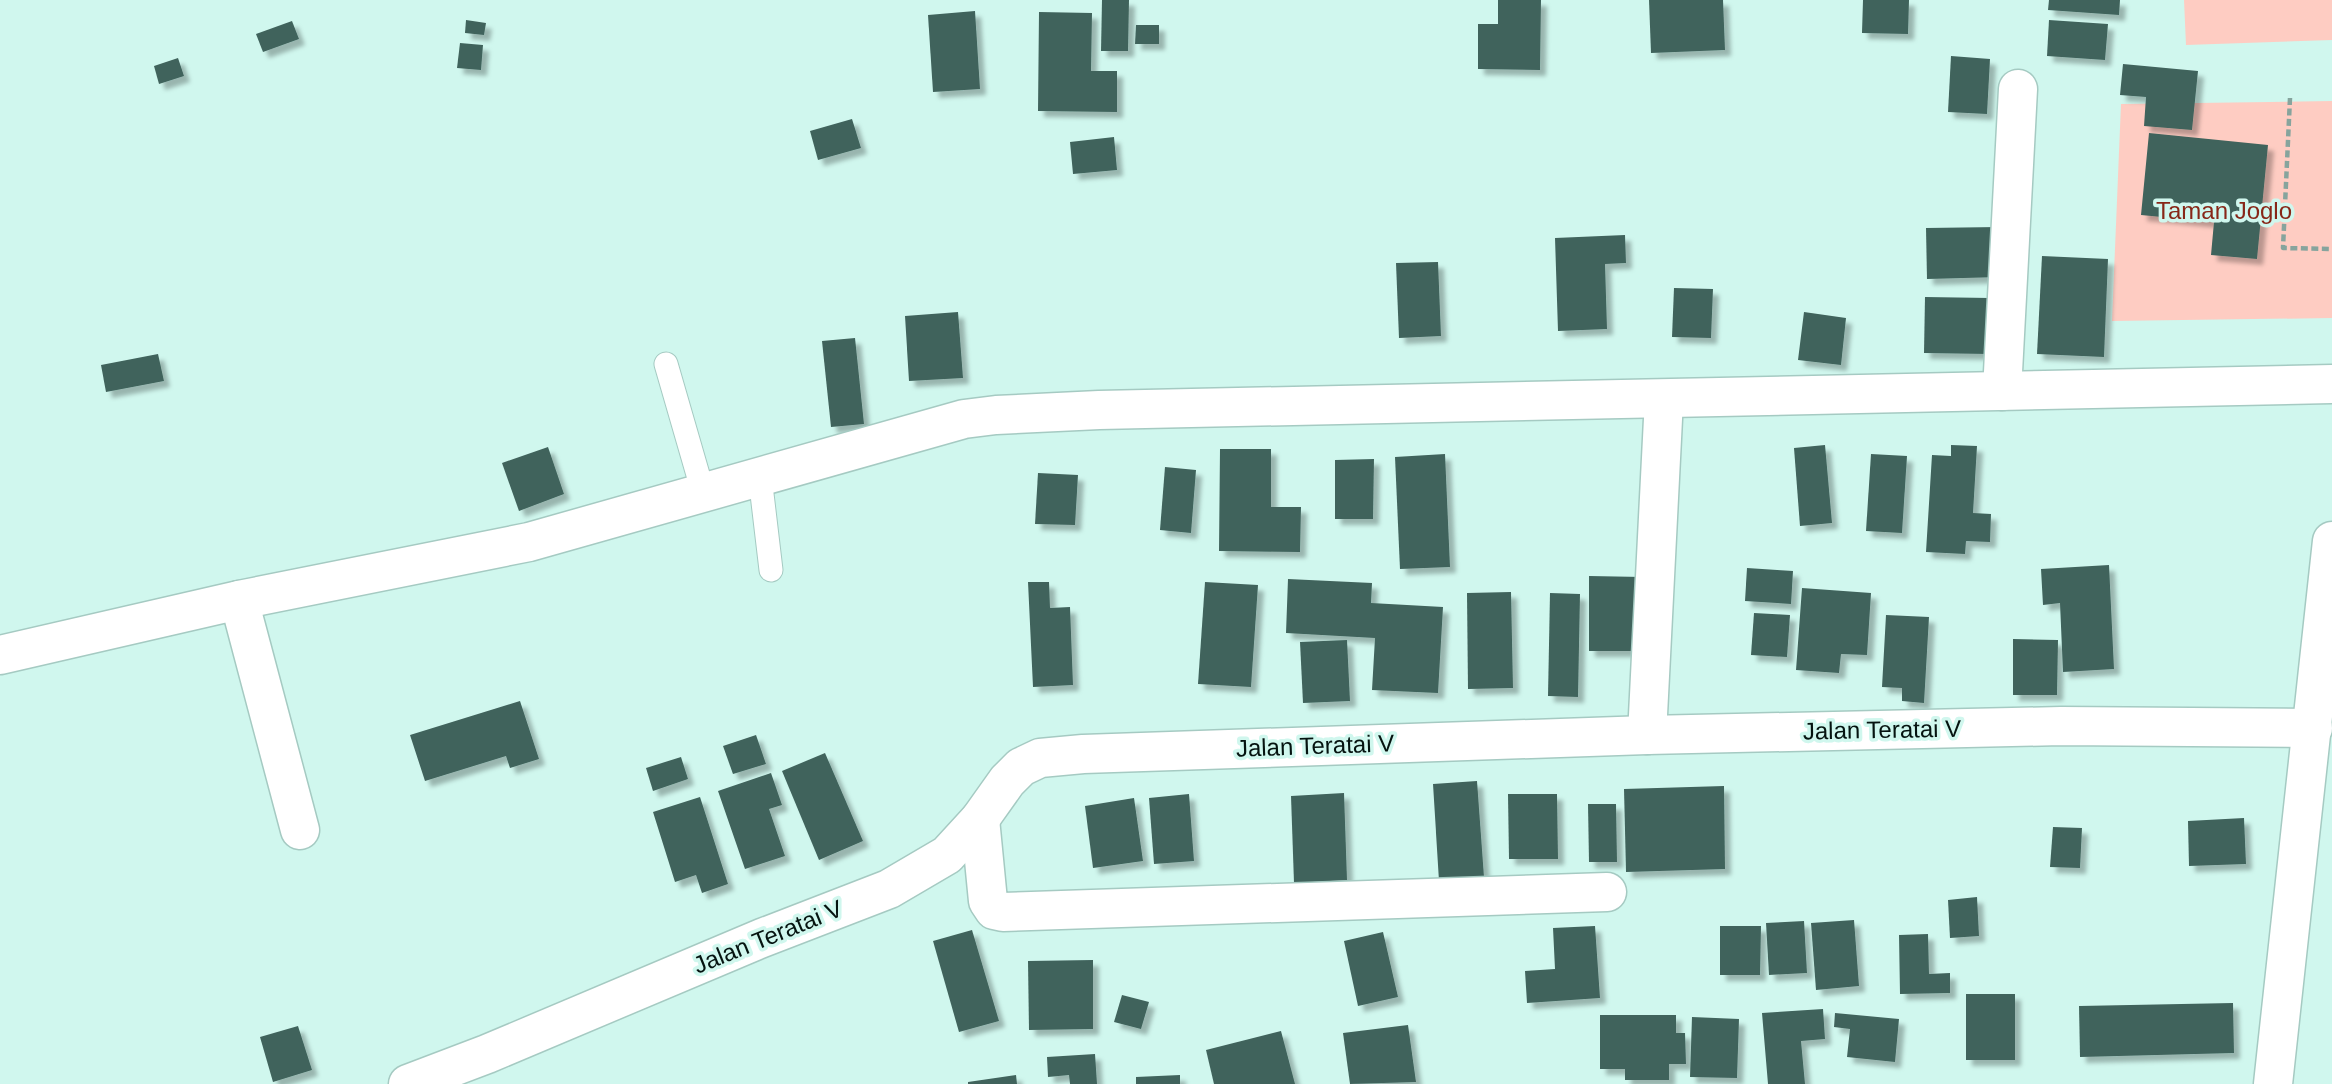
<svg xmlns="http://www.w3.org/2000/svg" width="2332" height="1084" viewBox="0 0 2332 1084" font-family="Helvetica,sans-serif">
	<defs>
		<filter id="shadow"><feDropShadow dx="6" dy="6" stdDeviation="2" flood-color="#0004"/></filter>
	</defs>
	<rect width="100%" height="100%" fill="#d0f7ee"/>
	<!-- green -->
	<g fill="#feccc2">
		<path d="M2184,0h148v40l-146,5z"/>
		<path d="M2332,101v217l-220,3 9,-217z"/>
	</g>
	<!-- building -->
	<g fill="#40635c" filter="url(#shadow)">
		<path d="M1102,0h27l-1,51h-27z"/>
		<path d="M1498,0h43l-1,70 -62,-1v-45h20z"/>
		<path d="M1649,0h74l2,50 -74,3z"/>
		<path d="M1863,0h46l-1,34 -46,-1z"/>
		<path d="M2049,0h71l-1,15 -71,-5z"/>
		<path d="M975,11l5,78 -47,3 -5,-77z"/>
		<path d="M1039,12l53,1 -1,58h26v41l-79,-1z"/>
		<path d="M466,20l20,3 -2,12 -19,-2z"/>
		<path d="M2049,20l59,4 -3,36 -58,-4z"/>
		<path d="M292,21l7,18 -36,13 -7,-18z"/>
		<path d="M1136,25h23v19h-24z"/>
		<path d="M460,43l23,2 -2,25 -24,-2z"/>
		<path d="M1951,56l39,3 -3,55 -39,-2z"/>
		<path d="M178,58l6,18 -25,8 -5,-18z"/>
		<path d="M2123,64l75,7 -6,59 -48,-4 2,-29 -26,-2z"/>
		<path d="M852,119l9,29 -43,12 -8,-29z"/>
		<path d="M2149,133l119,12 -11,114 -46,-4 3,-33 -73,-7z"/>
		<path d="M1114,137l3,33 -44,4 -3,-32z"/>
		<path d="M1999,227l1,50 -73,2 -1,-51z"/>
		<path d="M1625,235l1,28 -21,1 2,65 -49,2 -3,-93z"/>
		<path d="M2042,256l66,3 -4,98 -67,-3z"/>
		<path d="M1438,262l3,74 -42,2 -3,-75z"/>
		<path d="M1674,288l39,1 -2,49 -39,-1z"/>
		<path d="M1925,297l65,1 -1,56 -65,-1z"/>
		<path d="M958,312l5,66 -54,3 -4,-65z"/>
		<path d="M1804,312l42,6 -5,47 -43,-5z"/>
		<path d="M855,338l9,86 -33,3 -9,-86z"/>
		<path d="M158,354l6,27 -58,11 -5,-27z"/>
		<path d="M1825,445l7,78 -32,3 -6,-78z"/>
		<path d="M1951,445l26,1 -4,67 18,1 -1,28 -24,-1 -1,13 -39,-2 6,-97 19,1z"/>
		<path d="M548,447l16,47 -45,17 -17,-48z"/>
		<path d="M1220,449h51v58h30l-1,45 -81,-1z"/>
		<path d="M1445,454l5,113 -50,2 -5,-112z"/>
		<path d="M1871,454l36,2 -5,77 -36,-2z"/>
		<path d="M1374,459l-1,60h-38v-59z"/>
		<path d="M1165,467l31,3 -5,63 -31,-3z"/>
		<path d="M1038,473l40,2 -3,50 -40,-1z"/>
		<path d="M2109,565l5,104 -51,3 -3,-69 -17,2 -2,-36z"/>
		<path d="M1747,568l46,3 -2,33 -46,-3z"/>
		<path d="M1589,576l54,1 -1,74h-53z"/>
		<path d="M1288,579l84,4 -1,20 72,4 -5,86 -66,-3 3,-52 -89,-5z"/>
		<path d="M1028,582h21l1,26 20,-1 3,78 -40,2z"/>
		<path d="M1205,582l53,3 -7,102 -53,-3z"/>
		<path d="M1802,588l69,5 -4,62 -26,-1 -2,19 -43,-3z"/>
		<path d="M1511,592l2,96 -45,1 -1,-96z"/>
		<path d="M1550,593l30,1 -2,103 -30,-1z"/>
		<path d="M1754,613l36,2 -3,42 -36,-2z"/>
		<path d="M1886,615l43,2 -5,86 -22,-2v-13l-20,-1z"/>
		<path d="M2013,639l45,1 -1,55h-44z"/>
		<path d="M1347,640l3,61 -47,2 -3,-61z"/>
		<path d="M520,701l19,58 -29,9 -4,-12 -81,25 -15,-46z"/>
		<path d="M756,735l10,29 -33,10 -10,-28z"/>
		<path d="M825,753l38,88 -44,19 -37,-89z"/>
		<path d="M681,757l7,22 -35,12 -7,-23z"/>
		<path d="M771,773l11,32 -13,4 16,47 -40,13 -27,-78z"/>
		<path d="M1477,781l7,96 -45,4 -6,-97z"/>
		<path d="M1724,786l1,83 -99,3 -2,-83z"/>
		<path d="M1344,793l3,87 -53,3 -3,-87z"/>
		<path d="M1189,794l5,67 -40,3 -5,-66z"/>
		<path d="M1508,794h49l1,65h-49z"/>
		<path d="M700,797l28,87 -26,9 -6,-18 -21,7 -22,-70z"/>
		<path d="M1134,798l9,63 -50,7 -8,-62z"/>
		<path d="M1588,804h28l1,58h-28z"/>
		<path d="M2244,818l2,46 -57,2 -1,-45z"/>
		<path d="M2053,827l29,1 -2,40 -30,-1z"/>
		<path d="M1977,897l2,39 -29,2 -2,-38z"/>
		<path d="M1854,920l5,66 -43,4 -5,-67z"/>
		<path d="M1804,921l3,52 -38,2 -3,-52z"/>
		<path d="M1595,926l5,72 -73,5 -2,-32 30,-2 -2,-41z"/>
		<path d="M1720,926h41l-1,49h-40z"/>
		<path d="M972,930l27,91 -40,11 -26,-91z"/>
		<path d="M1383,932l15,65 -40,9 -14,-65z"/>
		<path d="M1928,934l1,40 21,-1v20l-50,1 -1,-59z"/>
		<path d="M1093,960v69l-64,1 -1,-69z"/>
		<rect x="1966" y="994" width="49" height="66"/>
		<path d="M1122,995l27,7 -8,27 -27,-7z"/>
		<path d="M2233,1003l1,50 -154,4 -1,-51z"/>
		<path d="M1823,1009l2,30 -24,2 4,43h-37l-6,-71z"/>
		<path d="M1835,1013l64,6 -4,43 -48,-5 3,-28 -16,-2z"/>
		<path d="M1600,1015h76v18h9l1,31h-17v16h-44v-11h-25z"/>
		<path d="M1692,1017l47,2 -2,59 -47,-1z"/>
		<path d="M1408,1025l8,57 -66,2 -7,-51z"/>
		<path d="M298,1026l14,44 -39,12 -13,-45z"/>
		<path d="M1281,1031l14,53h-81l-8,-34z"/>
		<path d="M1095,1054l2,30h-27l-1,-9 -21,2 -1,-20z"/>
		<path d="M1016,1075l1,9h-49v-2z"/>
		<path d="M1180,1075v9h-44v-7z"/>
	</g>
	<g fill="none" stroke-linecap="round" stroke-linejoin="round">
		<!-- service casing -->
		<g stroke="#a5cac2" stroke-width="25">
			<g id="service">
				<path d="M666,364l37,128"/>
				<path d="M760,477l11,93"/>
			</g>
		</g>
		<!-- minor casing -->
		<g stroke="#a5cac2" stroke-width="41">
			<g id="minor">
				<path d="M2002,391l16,-302"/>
				<path d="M239,600l61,230"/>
				<path d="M0,655l239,-55 290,-58 435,-123 32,-4 103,-5 1233,-26"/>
				<path d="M1647,735l17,-336"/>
				<path d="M980,819l8,82 6,9 9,2 604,-20"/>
				<path d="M408,1084l79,-30 275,-116 127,-49 58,-34 33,-36 27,-38 14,-14 19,-9 43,-4 564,-19 414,-9 252,2"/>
				<path d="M2273,1084l59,-543"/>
			</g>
		</g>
		<!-- path -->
		<path stroke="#86a49d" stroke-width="4.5" stroke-dasharray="7 3.5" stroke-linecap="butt" d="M2290,98l-7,150 49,1"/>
		<!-- service -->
		<use href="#service" stroke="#fff" stroke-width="23"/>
		<!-- minor -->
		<use href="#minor" stroke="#fff" stroke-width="38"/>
	</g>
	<g text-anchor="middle" stroke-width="7" stroke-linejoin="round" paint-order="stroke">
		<!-- park labels -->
		<g font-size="24" fill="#872718" stroke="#d0f7ee">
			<text x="2224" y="219">Taman Joglo</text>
		</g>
		<!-- street labels -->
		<g font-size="24" fill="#051310" stroke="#d0f7ee">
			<text transform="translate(1882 730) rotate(-1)" y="8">Jalan Teratai V</text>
			<text transform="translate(1315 746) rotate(-2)" y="8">Jalan Teratai V</text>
			<text transform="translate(768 937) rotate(-22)" y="8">Jalan Teratai V</text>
		</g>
	</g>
</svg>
